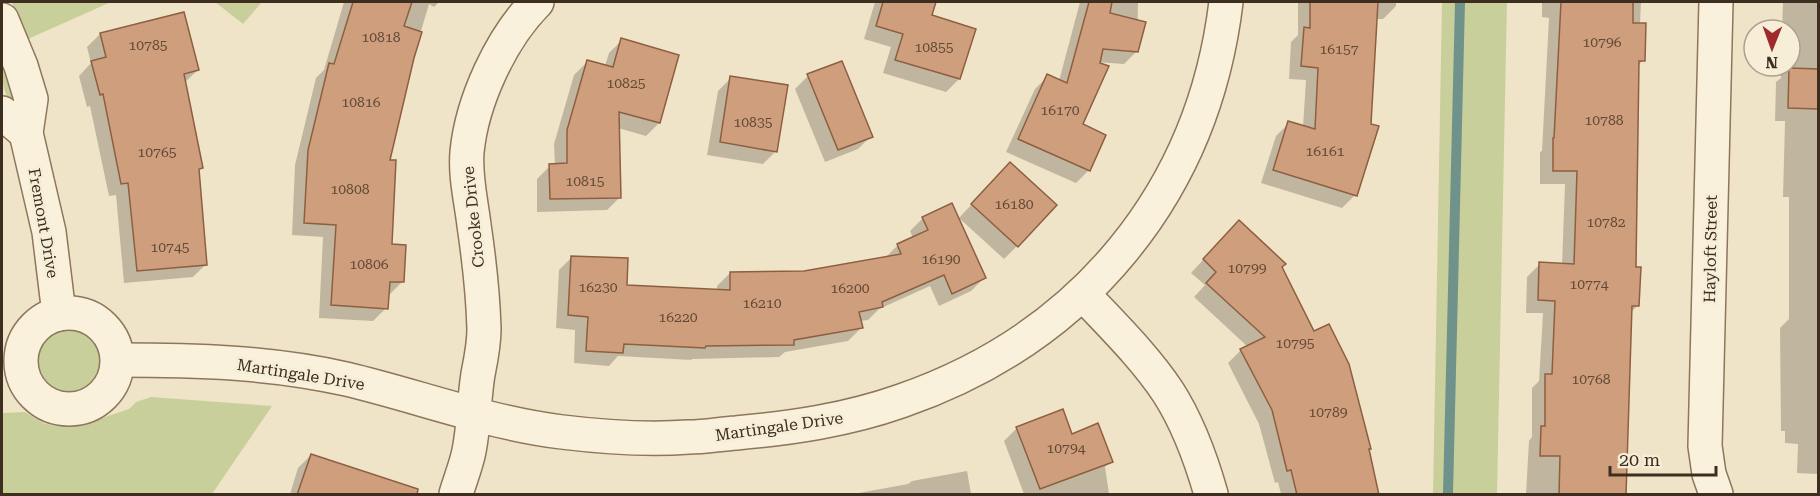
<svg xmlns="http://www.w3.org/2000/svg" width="1820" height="496" viewBox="0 0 1820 496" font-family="'Roboto Serif',serif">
	<rect width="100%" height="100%" fill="#f0e4c8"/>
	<!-- green -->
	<g fill="#c9cf9b">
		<path d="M12,2h99l-83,37 -13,-25z"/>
		<path d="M215,2h47l-19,22z"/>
		<path d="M1442,2h65l-10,492h-64z"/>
		<path d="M2,53l16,41 -5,9c-13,-9 -11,-35 -11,-50z"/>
		<circle cx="69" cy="363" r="35"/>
		<path d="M151,397l121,9 -60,88h-210v-81l23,-1 18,11 12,3 20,1 54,-18 7,-7z"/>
	</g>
	<!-- shadow -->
	<g fill="#0003">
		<path d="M344,2h95l-5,5 -5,-3 -16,54 -25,103 2,85 12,36 -13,13 -3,13 -13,13 -54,-3 4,-81 -31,-2 3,-70 21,-87 8,-8z"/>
		<path d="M875,2h60l-5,14 29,63 -13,13 -63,-19 8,-26 -27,-8z"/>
		<path d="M1080,2h58l-1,49 -13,13 -28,-2 -15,63 8,45 -13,13 -70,-31 29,-63 13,-13 11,5z"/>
		<path d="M1298,2h98v4l-13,13h-7l-21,176 -13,13 -81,-25 15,-47 13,-13 14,4 3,-47 -17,-1 2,-37 7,-7z"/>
		<path d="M1542,2h99l-1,22 3,36 -5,6 -4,202 3,38 -7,7 -5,181h-99l3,-53 3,-4v-49l7,-7 4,-68h-17l1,-36 13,-13 22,1 3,-81h-25v-32l2,-1 7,-133 -7,-1z"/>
		<path d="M1783,2h35v472l-21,-1 1,-29 -13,-1v-12h-4l-1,-103 9,-9v-122h-6l2,-76h-10l1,-39 5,-4v-12h9v-36h-8z"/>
		<path d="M100,34l98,36 -14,13 18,84 -5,4 9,93 -13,13 -69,6 -8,-88 -7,1 -19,-90 -3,1 -8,-31 12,-13 -4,-16z"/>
		<path d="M622,40l55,16 -18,67 -13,13 -28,-8 2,69 -13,13 -70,2v-33l13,-13h5l-1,-22 20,-69 13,-13 18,4 4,-13z"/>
		<path d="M808,76l63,60 -13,13 -33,13 -30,-73z"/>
		<path d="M731,78l45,73 -13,13 -56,-9 11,-64z"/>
		<path d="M997,177l20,69 -13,13 -45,-41z"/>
		<path d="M923,218l61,60 -13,13 -32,15 -9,-20 -51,23 -11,11 -8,1 1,7 -13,13 -63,11 -6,5 -87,2 -1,1 -73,-4 -9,10 -35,-3 1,-33 -19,-2 3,-58 13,-13 53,30 92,4v-5l13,-13h74l81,-15 13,-13 15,-7 -3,-7z"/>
		<path d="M1226,235l54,32 88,183 10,44h-97l-3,-12 -3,1 -16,-59 -31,-61 13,-13 7,-3 -54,-50 11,-12 -14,-12z"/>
		<path d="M1017,428l94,33 -6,6 4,27h-85l-20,-53z"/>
		<path d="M311,455l54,39h-75l8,-26z"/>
		<path d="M967,471l4,23h-118l55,-10 4,-3z"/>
	</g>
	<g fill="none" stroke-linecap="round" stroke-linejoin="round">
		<!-- stream -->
		<path stroke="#6f938a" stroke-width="10" d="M1448,494l12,-492"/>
	</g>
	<!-- building -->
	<g fill="#cf9f7d" stroke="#8d5f41" stroke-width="1.5">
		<path d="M353,2h59l-8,24 18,6 -8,26 -24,102h6l-4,84 14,1 -2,37h-14l-2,27 -57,-4 5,-80 -32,-2 4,-73 21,-87 5,1z"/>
		<path d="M883,2h53l-4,13 44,14 -16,50 -65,-19 8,-26 -27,-8z"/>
		<path d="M1089,2h23l-2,11 36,9 -8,30 -35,-3 -3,14 9,3 -26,58 23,11 -16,36 -72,-32 29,-65 20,9z"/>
		<path d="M1310,2h68l-7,122 8,2 -22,70 -84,-26 15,-49 27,8 3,-61 -17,-2 3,-39 6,1z"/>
		<path d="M1561,2h72v21h13l-1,38h-6l-3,206h5l-2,39h-7l-6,189h-67l1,-39h-20l1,-30h4v-52h7l3,-73 -17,-1 1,-38 35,2 3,-93h-24v-33h1z"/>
		<path d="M184,12l15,58 -15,4 19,94 -4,1 8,96 -70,6 -9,-88 -7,1 -18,-90 -3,1 -9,-34 15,-4 -6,-24z"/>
		<path d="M621,38l58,17 -19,68 -41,-11 2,86 -71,1 -1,-35 18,-1v-33l20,-70 26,7z"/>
		<path d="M842,61l31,76 -35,13 -31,-76z"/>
		<path d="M1789,68l29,1v40l-30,-1z"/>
		<path d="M730,76l58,9 -11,67 -57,-10z"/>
		<path d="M1010,162l47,43 -39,42 -47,-43z"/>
		<path d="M952,203l34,75 -34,16 -8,-19 -62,27 1,5 -24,5 4,16 -69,12v5l-88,1 -1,2 -81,-4 -1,9 -37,-2 2,-34 -20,-2 3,-59 57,2 -1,27 103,5v-18l74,-1 97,-17 -4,-10 31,-14 -6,-13z"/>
		<path d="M1239,220l47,44 -4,3 32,64 15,-7 20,40 22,85h-2l10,46h-82l-6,-25 -4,1 -15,-61 -32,-61 25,-12 -59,-54 10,-11 -13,-13z"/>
		<path d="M1063,409l9,25 26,-11 15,39 -73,27 -24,-62z"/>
		<path d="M311,454l107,35 -1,6h-120z"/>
	</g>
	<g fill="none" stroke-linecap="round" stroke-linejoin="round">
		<!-- minor casing -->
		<g stroke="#8d765c" stroke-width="36">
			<g id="minor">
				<path d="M2,20l19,46 10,33 -5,34 23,99 10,82"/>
				<path d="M2,113l24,20"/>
				<path d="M1083,294c29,31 61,62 85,98 20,31 33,67 43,102"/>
				<circle cx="69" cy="361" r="48"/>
				<path d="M118,360c77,0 153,2 228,19 72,17 142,44 216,53 41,5 85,8 127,5 16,0 31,-3 47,-4 56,-5 111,-13 165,-32 182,-63 302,-208 325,-399"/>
				<path d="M456,494c4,-14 10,-28 13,-43 5,-25 5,-52 9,-77 3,-15 6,-29 6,-45 -1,-35 -5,-70 -10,-104 -3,-25 -9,-48 -7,-73 5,-51 34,-114 70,-150"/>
				<path d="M1716,494l-7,-20 -4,-28 11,-444"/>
			</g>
		</g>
		<!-- minor -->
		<use href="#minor" stroke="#faf1dc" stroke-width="33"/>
	</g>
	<g text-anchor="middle" stroke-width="6" stroke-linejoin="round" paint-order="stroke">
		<!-- number labels -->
		<g font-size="14" fill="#624a37">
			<text x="381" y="42">10818</text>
			<text x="1602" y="47">10796</text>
			<text x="148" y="50">10785</text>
			<text x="934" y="52">10855</text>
			<text x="1339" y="54">16157</text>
			<text x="626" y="88">10825</text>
			<text x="361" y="107">10816</text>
			<text x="1060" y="115">16170</text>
			<text x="1604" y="125">10788</text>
			<text x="753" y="127">10835</text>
			<text x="1325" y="156">16161</text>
			<text x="157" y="157">10765</text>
			<text x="585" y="186">10815</text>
			<text x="350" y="194">10808</text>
			<text x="1014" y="209">16180</text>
			<text x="1606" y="227">10782</text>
			<text x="170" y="252">10745</text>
			<text x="941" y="264">16190</text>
			<text x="369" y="269">10806</text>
			<text x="1247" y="273">10799</text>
			<text x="1589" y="289">10774</text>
			<text x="598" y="292">16230</text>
			<text x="850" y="293">16200</text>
			<text x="762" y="308">16210</text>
			<text x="678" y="322">16220</text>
			<text x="1295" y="348">10795</text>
			<text x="1591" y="384">10768</text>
			<text x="1328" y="417">10789</text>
			<text x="1066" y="453">10794</text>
		</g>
		<!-- street labels -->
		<g font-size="16" fill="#3d2e20" stroke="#f7eed8">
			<text transform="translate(473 217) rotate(-96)" y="6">Crooke Drive</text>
			<text transform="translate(44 223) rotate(80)" y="6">Fremont Drive</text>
			<text transform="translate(1710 249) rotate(-89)" y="6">Hayloft Street</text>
			<text transform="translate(301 374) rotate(9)" y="6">Martingale Drive</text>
			<text transform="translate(779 426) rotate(-8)" y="6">Martingale Drive</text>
		</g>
	</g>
	<!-- border -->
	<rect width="1820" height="496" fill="none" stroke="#3d2e20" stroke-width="6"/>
	<!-- north arrow -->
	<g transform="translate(1772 48) rotate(181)"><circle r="28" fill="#f7eed8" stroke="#ada18e" stroke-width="1.5"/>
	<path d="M0-4.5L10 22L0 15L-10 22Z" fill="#9e2a2b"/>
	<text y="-9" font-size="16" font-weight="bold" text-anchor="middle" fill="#3d2e20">N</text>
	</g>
	<!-- scale -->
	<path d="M1610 466v9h106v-9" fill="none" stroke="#3d2e20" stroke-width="3"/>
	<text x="1619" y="466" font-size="18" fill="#3d2e20" stroke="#f7eed8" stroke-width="4.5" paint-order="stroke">20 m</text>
</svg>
